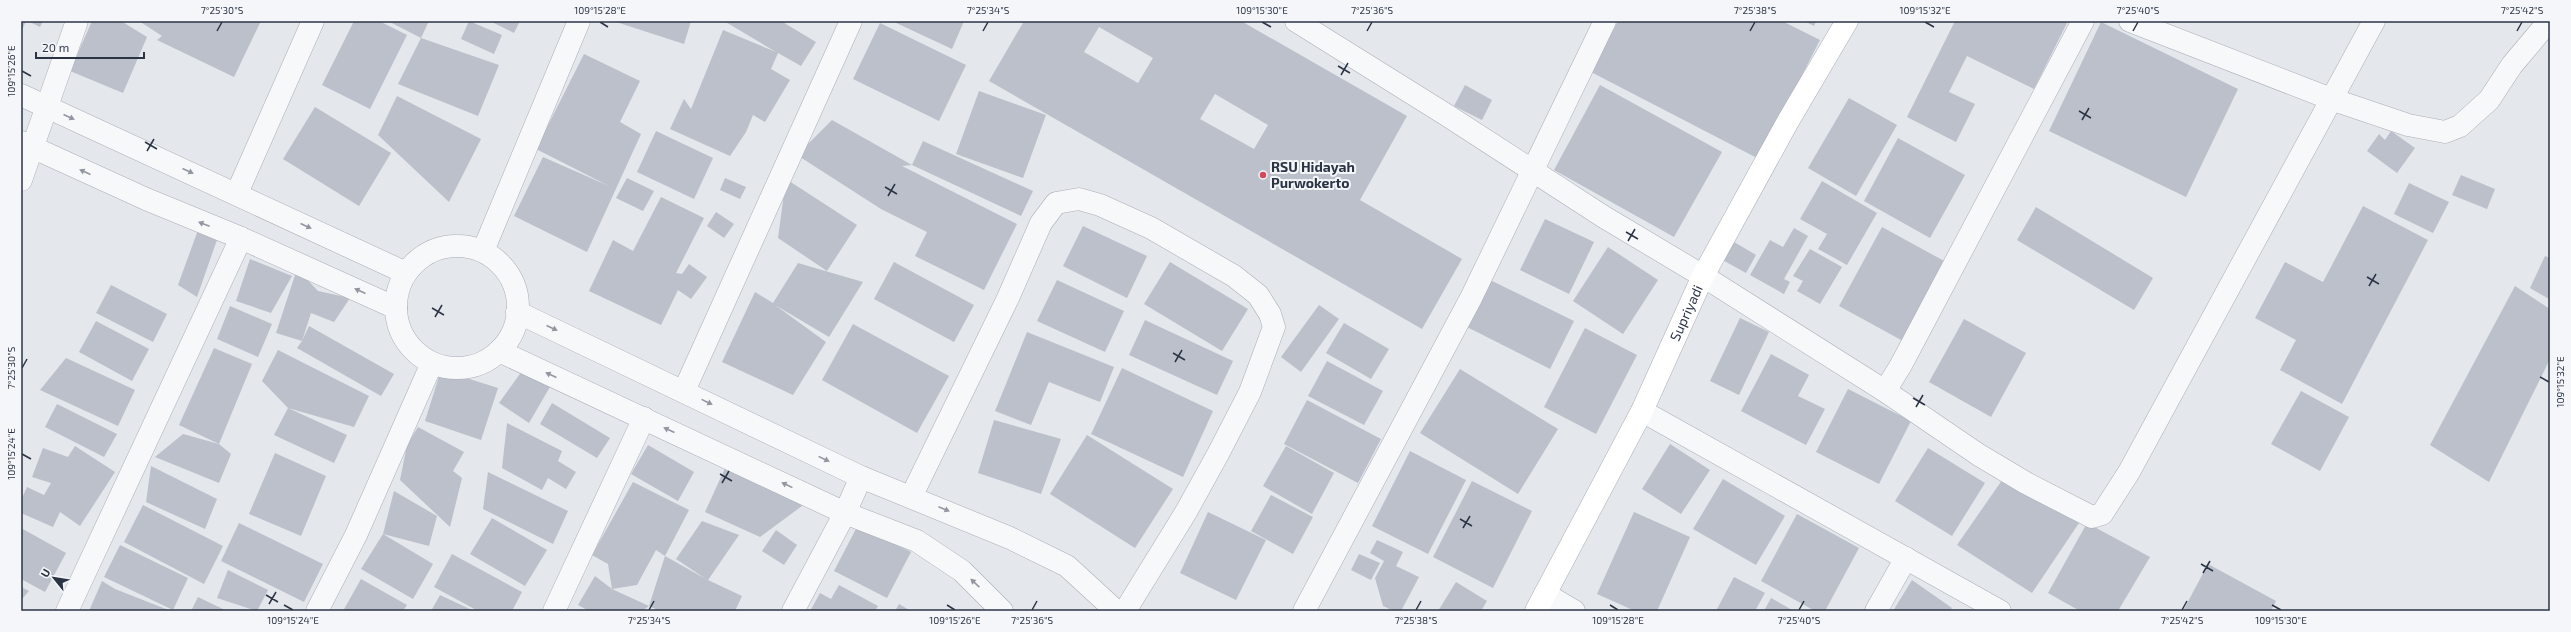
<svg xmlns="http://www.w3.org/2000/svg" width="2571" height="632" viewBox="0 0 2571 632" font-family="'Exo 2',sans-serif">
	<rect width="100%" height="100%" fill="#e4e7ec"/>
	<!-- building -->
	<g fill="#bbc0ca" fill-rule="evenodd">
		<path d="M21,21h5l-5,11z"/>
		<path d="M28,21h15l-3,6z"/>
		<path d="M92,21h29l26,16 -24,56 -53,-22z"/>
		<path d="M139,21h122l-27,56 -77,-37 5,-4z"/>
		<path d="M354,21h25l28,14 -37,74 -48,-24z"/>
		<path d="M388,21h41l-8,17z"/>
		<path d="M469,21l33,14 -8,19 -33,-15z"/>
		<path d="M490,21h30l-6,12z"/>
		<path d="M613,21h78l-7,23z"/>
		<path d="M724,21h57l35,21 -15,24 -23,-13 -7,16 19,11 -25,42 -12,-7 -7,17 -16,24 -60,-27 14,-30 7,10 32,-79 53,22z"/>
		<path d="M892,21h72l-12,28z"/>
		<path d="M1024,21h217l166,95 -47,84 102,59 -40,70 -433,-248zM1099,27l54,31 -15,25 -54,-31zM1215,94l53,31 -14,24 -54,-30z"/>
		<path d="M1618,21h164l38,19 -61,119 -168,-87z"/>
		<path d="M1804,21h12l-2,5z"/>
		<path d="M1955,21h108l4,2 -33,66 -67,-33 -18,36 26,12 -19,38 -49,-25z"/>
		<path d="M2101,22l137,67 -52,108 -137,-66z"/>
		<path d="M880,23l86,42 -27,56 -86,-42z"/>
		<path d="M421,38l78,27 -21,51 -80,-32z"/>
		<path d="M584,54l56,27 -20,41 21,12 -54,118 -73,-36 29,-59 66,29 -73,-37z"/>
		<path d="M1465,85l27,15 -10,20 -28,-14z"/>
		<path d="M1600,85l122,67 -48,85 -120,-67z"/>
		<path d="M979,91l67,24 -23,63 -67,-24z"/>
		<path d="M397,96l84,43 -32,63 -71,-67z"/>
		<path d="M1849,98l48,27 -41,71 -48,-28z"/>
		<path d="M315,107l76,46 -32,53 -76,-47z"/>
		<path d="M832,120l80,45 -10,1 115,58 -33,66 -69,-34 12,-24 -46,-23 -84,-54z"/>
		<path d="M656,131l57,27 -19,41 -57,-27z"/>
		<path d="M2391,131l24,17 -18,25 -30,-22 12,-17 6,6z"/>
		<path d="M1898,138l67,37 -35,63 -66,-37z"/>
		<path d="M923,141l110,50 -12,25 -109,-51z"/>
		<path d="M2461,175l34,14 -8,20 -35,-14z"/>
		<path d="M627,178l27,13 -11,20 -27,-13z"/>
		<path d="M725,178l21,9 -6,12 -20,-9z"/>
		<path d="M786,179l71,46 -30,46 -49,-33z"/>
		<path d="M1822,181l55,32 -30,52 -29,-16 9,-15 -27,-15z"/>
		<path d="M2409,183l40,19 -16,31 -39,-19z"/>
		<path d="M661,197l43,21 -28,55 6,1 7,-10 18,13 -16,22 -13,-9 -17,35 -72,-34 24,-51 20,11z"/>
		<path d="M2363,206l65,34 -86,164 -62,-34 16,-30 -41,-22 30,-56 38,20z"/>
		<path d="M2036,207l117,71 -19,32 -117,-70z"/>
		<path d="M716,212l18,12 -10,14 -17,-12z"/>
		<path d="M1545,219l49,23 -25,52 -49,-24z"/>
		<path d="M1083,226l64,30 -20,42 -64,-32z"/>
		<path d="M1882,227l64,35 -43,79 -64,-35z"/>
		<path d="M1794,228l14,8 -24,43 6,3 -6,12 -34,-19 20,-35 13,7z"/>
		<path d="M198,230l20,7 -21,60 -19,-12z"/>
		<path d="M1729,239l27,16 -10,18 -27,-15z"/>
		<path d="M1608,247l50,33 -35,54 -50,-33z"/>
		<path d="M1810,249l32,18 -22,37 -23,-13 6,-10 -10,-5z"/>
		<path d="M2545,256l5,2 -1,41 -19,-11z"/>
		<path d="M250,259l42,17 -21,37 -35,-12z"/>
		<path d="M894,262l80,43 -20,37 -80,-43z"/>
		<path d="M1170,262l78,47 -26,42 -78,-47z"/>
		<path d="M798,263l65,19 -34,55 -54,-32 51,37 -33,53 -71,-33 33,-70 18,11z"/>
		<path d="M297,269l21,22 32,7 -16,24 -23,-9 -9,28 7,-15 85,48 -13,22 -84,-48 5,-7 -26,-8z"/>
		<path d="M1057,280l67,31 -19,41 -68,-31z"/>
		<path d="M1490,280l84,41 -24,48 -83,-42z"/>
		<path d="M111,285l56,29 -14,28 -57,-29z"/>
		<path d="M2515,286l35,23v50l-61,123 -59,-37z"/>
		<path d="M1319,305l20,14 -38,53 -20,-15z"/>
		<path d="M230,306l42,18 -14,33 -41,-18z"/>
		<path d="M1740,318l29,14 -30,63 -29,-14z"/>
		<path d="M1964,319l62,34 -35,64 -62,-35z"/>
		<path d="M1145,320l88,41 -16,34 -88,-40z"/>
		<path d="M96,321l53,28 -17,32 -53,-29z"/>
		<path d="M1344,323l45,26 -18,30 -45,-26z"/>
		<path d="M853,324l96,52 -32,57 -95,-53z"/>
		<path d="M1585,328l52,27 -41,79 -52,-27z"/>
		<path d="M1027,332l87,35 -14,35 -51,-20 -18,43 -36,-14z"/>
		<path d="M214,348l38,16 -33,80 -40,-19z"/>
		<path d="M278,350l91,46 -15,31 -66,-19 59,27 -13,28 -60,-28 14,-27 -26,-27z"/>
		<path d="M1771,354l38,21 -11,21 27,13 -19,36 -65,-34z"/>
		<path d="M66,358l69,32 -17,36 -78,-36z"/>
		<path d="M1327,361l56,30 -19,34 -56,-29z"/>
		<path d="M527,364l27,16 -25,43 -30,-20z"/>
		<path d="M1122,368l91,43 -30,66 -92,-43z"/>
		<path d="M1460,369l98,60 -40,65 -98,-61z"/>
		<path d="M441,370l57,18 -17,52 -56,-19z"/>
		<path d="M1848,389l63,32 -32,63 -63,-32z"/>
		<path d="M2301,391l48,26 -29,54 -49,-27z"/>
		<path d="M1307,400l74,39 -23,44 -74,-39z"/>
		<path d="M552,403l58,35 -13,20 -57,-34z"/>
		<path d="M57,404l60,30 -13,23 -59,-30z"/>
		<path d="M994,420l67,19 -20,55 -63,-21z"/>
		<path d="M507,423l55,28 -4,10 18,11 -10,17 -18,-11 -6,12 -40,-22z"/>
		<path d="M418,427l46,25 -11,19 9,7 -12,49 -50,-47 7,-35z"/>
		<path d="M183,434l36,10 12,10 -12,29 -64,-26z"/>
		<path d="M1087,435l86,54 -38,59 -85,-54z"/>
		<path d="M1670,444l40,26 -29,44 -39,-25z"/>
		<path d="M648,445l46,27 -16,29 -47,-27z"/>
		<path d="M75,446l40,26 -35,54 -20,-14 -7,15 -32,-14v-13l6,-13 17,8 7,-12 -19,-6 11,-29 25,9z"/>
		<path d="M1286,446l48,27 -22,41 -49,-28z"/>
		<path d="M1928,448l57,35 -33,53 -57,-35z"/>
		<path d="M1410,451l56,29 -38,74 -56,-28z"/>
		<path d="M275,453l51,23 -25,60 -52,-22z"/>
		<path d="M151,466l66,33 -12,30 -59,-27z"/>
		<path d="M726,466l80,37 -46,34 -55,-25z"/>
		<path d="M488,472l80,39 -15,33 -70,-35z"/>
		<path d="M2007,473l76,44 -51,76 -75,-48z"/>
		<path d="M1723,479l62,37 -29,49 -63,-36z"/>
		<path d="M1472,481l60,30 -39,77 -60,-31z"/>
		<path d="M633,482l56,28 -24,46 -9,-6 -19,35 -25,4 -4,-25 -16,-9z"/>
		<path d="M394,491l43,25 -8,30 -46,-12z"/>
		<path d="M1271,495l42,22 -20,37 -42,-23z"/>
		<path d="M143,505l80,41 -19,38 -80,-42z"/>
		<path d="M1208,512l58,28 -30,60 -56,-27z"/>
		<path d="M1634,512l56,25 -33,74h-22l-38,-17z"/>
		<path d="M1797,514l62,34 -34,63h-10l-54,-30z"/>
		<path d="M492,518l55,32 -22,36 -55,-32z"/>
		<path d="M702,521l37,14 -31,45 34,16 -7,15h-75l-11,-5 -7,5h-53l-11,-6 17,-29 17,13 37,17 16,-50 41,23 -30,-20z"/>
		<path d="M239,523l84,41 -19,38 -83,-41z"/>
		<path d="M2087,523l63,34 -32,54h-38l-32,-18z"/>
		<path d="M858,525l53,27 -24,46 -53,-27z"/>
		<path d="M21,528l45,25 -21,39 -24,-13z"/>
		<path d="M776,530l21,15 -13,20 -22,-14z"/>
		<path d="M383,534l50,30 -20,35 -52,-30z"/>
		<path d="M1377,540l26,12 -7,14 23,11 -18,34h-7l-11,-5 -8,-28 9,-17 -14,-8z"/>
		<path d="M120,545l68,33 -15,32 -69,-33z"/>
		<path d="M452,554l70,38 -10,19h-34l-44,-24z"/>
		<path d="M1359,554l21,9 -9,17 -20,-10z"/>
		<path d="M2208,564l68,37 -5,10h-88z"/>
		<path d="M228,570l40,20 -11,21 -40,-13z"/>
		<path d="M1734,577l31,16 -10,18h-39z"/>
		<path d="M361,579l46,26 -4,6h-60z"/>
		<path d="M1912,580l40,28 -2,3h-57z"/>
		<path d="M102,581l13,8 56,22h-82z"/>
		<path d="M1456,582l31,19 -6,10h-43z"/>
		<path d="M839,585l39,21 -3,5h-65l10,-18 11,6z"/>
		<path d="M21,587l8,4 -8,9z"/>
		<path d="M440,595l34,16h-43z"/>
		<path d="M198,597l29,14h-36z"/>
		<path d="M1771,598l23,13h-30z"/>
		<path d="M899,604l12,7h-16z"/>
	</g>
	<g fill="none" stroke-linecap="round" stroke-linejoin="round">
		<!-- minor casing -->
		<g stroke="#a9aeb7" stroke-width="23">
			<g id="minor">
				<path d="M1296,21l149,93 159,103 99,59 182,115 94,64 47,28 66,34 10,-3 27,-42 245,-451"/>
				<path d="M2130,21l201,78 77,26 37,7 15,-6 29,-26 23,-35 37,-44"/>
				<path d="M21,95l385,178"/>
				<path d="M21,142l125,57 95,39 155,70"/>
				<path d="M21,180l56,-159"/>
				<path d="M237,193l76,-172"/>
				<circle cx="457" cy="307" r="61"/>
				<path d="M483,251l96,-230"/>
				<path d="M517,312l344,165 149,61 57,28 49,45"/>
				<path d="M499,351l346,162 72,28 45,30 40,40"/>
				<path d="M684,391l167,-370"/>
				<path d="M1885,391l16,-26 182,-344"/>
				<path d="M1642,411l358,200"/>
				<path d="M912,495l96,-197 33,-75 15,-20 23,-4 21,6 51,23 83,48 24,19 12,19 4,13 -24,65 -32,62 -32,58 -61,99"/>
				<path d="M1545,594l29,17"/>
				<path d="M67,611l174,-373"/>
				<path d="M317,611l39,-76 76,-172"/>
				<path d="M554,611l90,-193"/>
				<path d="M793,611l52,-98 16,-36"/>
				<path d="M1304,611l167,-313 134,-277"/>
				<path d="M1876,611l30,-53"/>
			</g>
		</g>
		<!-- secondary casing -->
		<g stroke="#a9aeb7" stroke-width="23">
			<g id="secondary">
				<path id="s1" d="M1536,611l106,-200 61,-135 84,-153 60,-102"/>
			</g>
		</g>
		<!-- minor -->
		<use href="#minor" stroke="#f7f8fa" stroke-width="22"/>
		<!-- secondary -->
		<use href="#secondary" stroke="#fff" stroke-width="22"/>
	</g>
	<!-- one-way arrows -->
	<defs><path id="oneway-solid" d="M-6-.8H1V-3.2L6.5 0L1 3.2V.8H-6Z"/></defs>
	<g fill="#9196a0">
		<use href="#oneway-solid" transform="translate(69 117) rotate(24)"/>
		<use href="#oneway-solid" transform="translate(188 171) rotate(24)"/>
		<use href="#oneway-solid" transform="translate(85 172) rotate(-156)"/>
		<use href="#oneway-solid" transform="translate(204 224) rotate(-159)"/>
		<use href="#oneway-solid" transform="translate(306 226) rotate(25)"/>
		<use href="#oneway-solid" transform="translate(360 291) rotate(-156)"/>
		<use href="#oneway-solid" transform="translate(552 328) rotate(25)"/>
		<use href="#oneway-solid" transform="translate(551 375) rotate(-155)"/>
		<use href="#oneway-solid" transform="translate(707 402) rotate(26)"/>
		<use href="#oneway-solid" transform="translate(669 430) rotate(-155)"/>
		<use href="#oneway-solid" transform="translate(824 459) rotate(26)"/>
		<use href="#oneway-solid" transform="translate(787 485) rotate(-154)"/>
		<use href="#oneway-solid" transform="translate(944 509) rotate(23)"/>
		<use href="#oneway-solid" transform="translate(975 583) rotate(-137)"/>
	</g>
	<!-- ticks -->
	<path fill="none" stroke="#2b3445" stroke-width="1.5" d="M600,22l8,5M1262,22l9,5M1925,22l9,5M217,31l5,-9M983,31l5,-9M1367,31l5,-9M1750,31l5,-9M2133,31l5,-9M2517,31l5,-9M1338,66l12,7M22,71l9,5M1341,75l7,-12M2079,111l12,7M2082,120l7,-12M145,142l12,7M147,151l7,-12M885,187l12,7M888,196l7,-12M1626,232l12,7M1628,241l7,-12M2367,277l12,7M2369,286l7,-12M432,308l12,7M435,317l7,-12M1173,353l12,7M1175,362l7,-12M22,368l5,-9M2540,377l9,5M1913,398l12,7M1916,407l7,-12M22,454l9,5M720,474l12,7M722,483l7,-12M1460,519l12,7M1463,528l7,-12M2201,564l12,7M2203,573l7,-12M266,595l12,7M269,604l7,-12M284,605l9,5M947,605l8,5M1610,605l8,5M2272,605l9,5M649,610l5,-9M1032,610l5,-9M1416,610l5,-9M1799,610l5,-9M2182,610l5,-9"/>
	<!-- markers -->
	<circle fill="#d1495b" stroke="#f4f6f9" stroke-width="1.5" cx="1263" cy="175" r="4"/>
	<g text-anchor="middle" stroke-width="4" stroke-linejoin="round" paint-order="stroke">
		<!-- poi labels -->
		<g font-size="14" font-weight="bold" fill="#2b3445" stroke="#f4f6f9" text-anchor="start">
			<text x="1271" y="172">RSU Hidayah<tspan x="1271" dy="16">Purwokerto</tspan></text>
		</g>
		<!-- street labels -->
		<g font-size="14" fill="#2b3445" stroke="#f4f6f9">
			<text dy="5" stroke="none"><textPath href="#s1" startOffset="334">Supriyadi</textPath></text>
		</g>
	</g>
	<!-- border -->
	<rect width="2571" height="632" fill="none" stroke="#f4f6f9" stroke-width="44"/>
	<!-- north arrow -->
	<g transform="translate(54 578) rotate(300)" stroke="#f4f6f9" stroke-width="3" paint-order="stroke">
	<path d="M0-3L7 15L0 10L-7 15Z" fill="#2b3445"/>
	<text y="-6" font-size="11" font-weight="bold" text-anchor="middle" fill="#2b3445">U</text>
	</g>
	<!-- scale -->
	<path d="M36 52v6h108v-6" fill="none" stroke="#2b3445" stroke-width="2"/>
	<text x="42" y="52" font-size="12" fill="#2b3445" stroke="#f4f6f9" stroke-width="3" paint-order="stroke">20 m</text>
	<rect x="22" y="22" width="2527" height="588" fill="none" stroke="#2b3445" stroke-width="1.5"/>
	<g font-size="10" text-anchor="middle" fill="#2b3445">
		<text x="222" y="14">7°25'30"S</text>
		<text x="600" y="14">109°15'28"E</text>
		<text x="988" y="14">7°25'34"S</text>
		<text x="1262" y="14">109°15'30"E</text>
		<text x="1372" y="14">7°25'36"S</text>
		<text x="1755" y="14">7°25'38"S</text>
		<text x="1925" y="14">109°15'32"E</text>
		<text x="2138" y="14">7°25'40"S</text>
		<text x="2522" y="14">7°25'42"S</text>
		<text transform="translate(11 71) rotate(-90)" y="4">109°15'26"E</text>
		<text transform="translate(11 368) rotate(-90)" y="4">7°25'30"S</text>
		<text transform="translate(2560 382) rotate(-90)" y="4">109°15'32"E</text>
		<text transform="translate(11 454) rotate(-90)" y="4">109°15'24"E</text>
		<text x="293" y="624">109°15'24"E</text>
		<text x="649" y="624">7°25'34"S</text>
		<text x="955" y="624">109°15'26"E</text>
		<text x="1032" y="624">7°25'36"S</text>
		<text x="1416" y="624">7°25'38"S</text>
		<text x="1618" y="624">109°15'28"E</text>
		<text x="1799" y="624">7°25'40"S</text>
		<text x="2182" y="624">7°25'42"S</text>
		<text x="2281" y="624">109°15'30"E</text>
	</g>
</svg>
